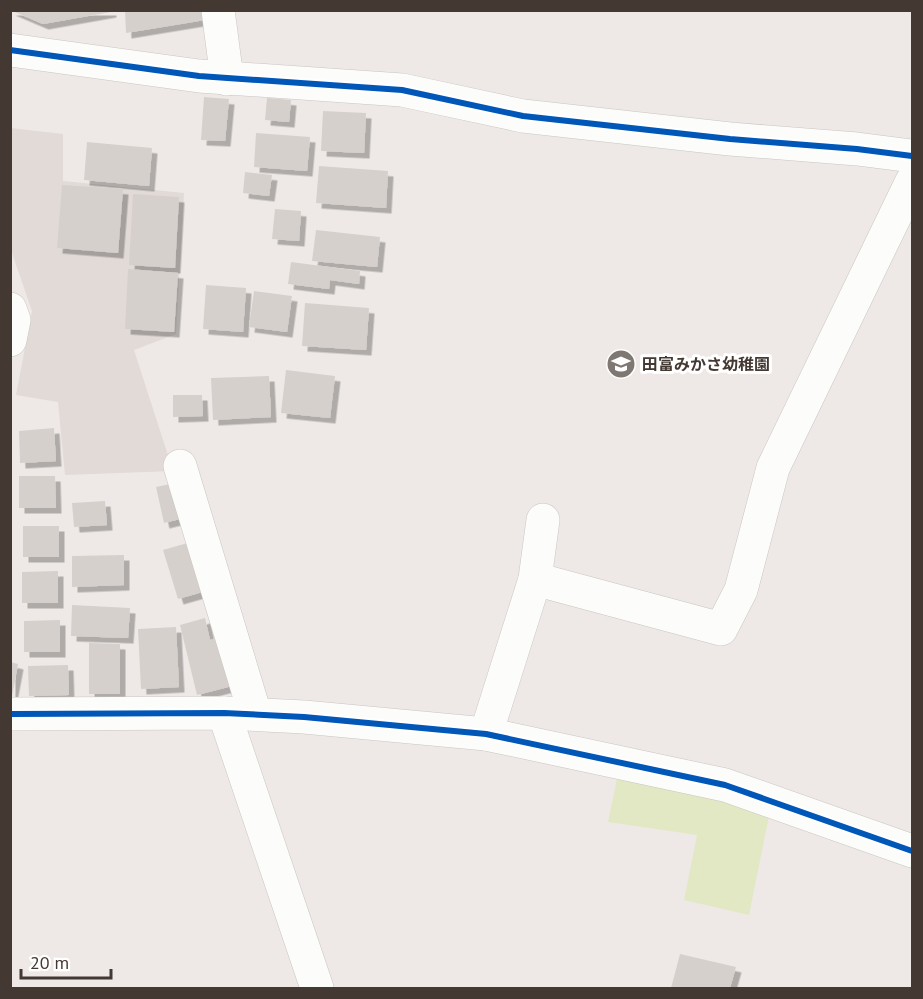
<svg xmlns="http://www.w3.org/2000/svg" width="923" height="999" viewBox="0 0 923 999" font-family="'PT Sans','Noto Sans JP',sans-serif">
	<defs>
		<filter id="shadow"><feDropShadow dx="5.5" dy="5.5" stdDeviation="0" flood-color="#0004"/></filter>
	</defs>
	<rect width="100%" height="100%" fill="#eee9e6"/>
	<!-- industrial -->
	<path fill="#e1dad7" d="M10,128l53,6v47l121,12 -8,141 -42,16 39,121 -108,4 -7,-73 -42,-7 16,-84 -21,-61z"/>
	<!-- green -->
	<path fill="#e2e8c4" d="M619,769l151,42 -21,104 -65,-15 13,-65 -89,-13z"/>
	<!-- building -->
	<g fill="#d6d0cd" filter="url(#shadow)">
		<path d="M10,10h101v2l-68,12z"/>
		<path d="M125,10h78l2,10 -79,13z"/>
		<path d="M204,97l25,2 -4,42 -24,-1z"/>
		<path d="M267,98l24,2 -2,22 -24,-2z"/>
		<path d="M323,111l43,2 -2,40 -43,-2z"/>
		<path d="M256,133l54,4 -3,34 -53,-4z"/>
		<path d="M87,142l65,6 -3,38 -65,-6z"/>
		<path d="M319,166l69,5 -2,37 -70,-5z"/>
		<path d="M245,172l27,3 -3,21 -26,-3z"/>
		<path d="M62,185l61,4 -5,64 -61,-5z"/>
		<path d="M133,194l46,3 -4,71 -46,-3z"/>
		<path d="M275,209l26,2 -2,30 -27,-2z"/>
		<path d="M316,230l64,7 -3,30 -65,-6z"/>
		<path d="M291,262l69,9 -1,13 -29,-4 -1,9 -41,-5z"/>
		<path d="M128,269l50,4 -4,59 -49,-3z"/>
		<path d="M206,285l40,3 -3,44 -40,-3z"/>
		<path d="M254,291l38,5 -5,36 -38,-5z"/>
		<path d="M305,303l64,5 -3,42 -64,-4z"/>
		<path d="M286,370l49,6 -5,42 -49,-5z"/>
		<path d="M269,376l2,41 -58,3 -2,-42z"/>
		<path d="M173,395h29l1,21 -30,1z"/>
		<path d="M54,428l2,33 -36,2 -1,-32z"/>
		<path d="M19,476h36l1,32h-37z"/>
		<path d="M175,483l9,35 -20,5 -8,-36z"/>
		<path d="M105,501l2,24 -33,2 -2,-24z"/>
		<rect x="23" y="526" width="36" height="31"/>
		<path d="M191,542l15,49 -28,8 -15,-49z"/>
		<path d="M124,555v30l-52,2v-31z"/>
		<path d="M58,571v32h-36v-31z"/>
		<path d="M72,605l58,3 -2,30 -57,-2z"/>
		<path d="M205,618l5,22 10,-3 12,49 -35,9 -17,-70z"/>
		<path d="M60,620v32h-36v-31z"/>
		<path d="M176,627l3,60 -38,2 -3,-60z"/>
		<path d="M89,643l31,1v50h-31z"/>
		<path d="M10,662l8,2 -6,32h-2z"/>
		<path d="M68,665l1,30 -40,1 -1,-30z"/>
		<path d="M680,954l56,13 -6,21h-59z"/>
	</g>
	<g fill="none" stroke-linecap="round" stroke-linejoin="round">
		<!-- minor casing -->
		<g stroke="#cac5c2" stroke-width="34">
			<g id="minor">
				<path d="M218,10l9,69"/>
				<path d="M10,50l189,26 203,14 121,26 207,23 127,10 55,7"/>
				<path d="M10,309l4,11 -4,20"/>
				<path d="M180,466l75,248"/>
				<path d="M535,579l8,-59"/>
				<path d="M224,713l93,275"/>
				<path d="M10,714l214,-1 80,4 182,17 239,51 187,66"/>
				<path d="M486,734l49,-155 186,50 20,-39 32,-122 139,-287"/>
			</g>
		</g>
		<!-- minor -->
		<use href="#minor" stroke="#fcfcfb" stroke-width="33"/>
		<!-- cycleway casing -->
		<g stroke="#fff" stroke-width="10">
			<g id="cycleway">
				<path d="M10,50l189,26 203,14 121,26 207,23 127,10 55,7"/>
				<path d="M10,714l214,-1 80,4 182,17 239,51 187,66"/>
			</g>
		</g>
		<!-- cycleway -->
		<use href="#cycleway" stroke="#0057b8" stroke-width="6"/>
	</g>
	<!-- icons -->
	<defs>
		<g id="school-disc" transform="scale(1.5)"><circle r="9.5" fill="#7f7771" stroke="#fff"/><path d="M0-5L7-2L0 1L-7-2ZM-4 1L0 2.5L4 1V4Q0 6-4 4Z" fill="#fff"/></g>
	</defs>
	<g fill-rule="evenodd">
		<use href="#school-disc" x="621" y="364"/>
	</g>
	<g text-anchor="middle" stroke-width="6" stroke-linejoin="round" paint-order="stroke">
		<!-- poi labels -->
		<g font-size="16" font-weight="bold" fill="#433932" stroke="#fff" text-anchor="start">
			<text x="642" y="370">田富みかさ幼稚園</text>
		</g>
	</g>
	<!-- border -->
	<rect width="923" height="999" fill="none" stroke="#433932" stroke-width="24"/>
	<!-- scale -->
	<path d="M21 969v9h90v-9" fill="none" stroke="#433932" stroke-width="3"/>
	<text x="30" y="969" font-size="18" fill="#433932" stroke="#ffffff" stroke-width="4.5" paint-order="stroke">20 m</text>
</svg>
